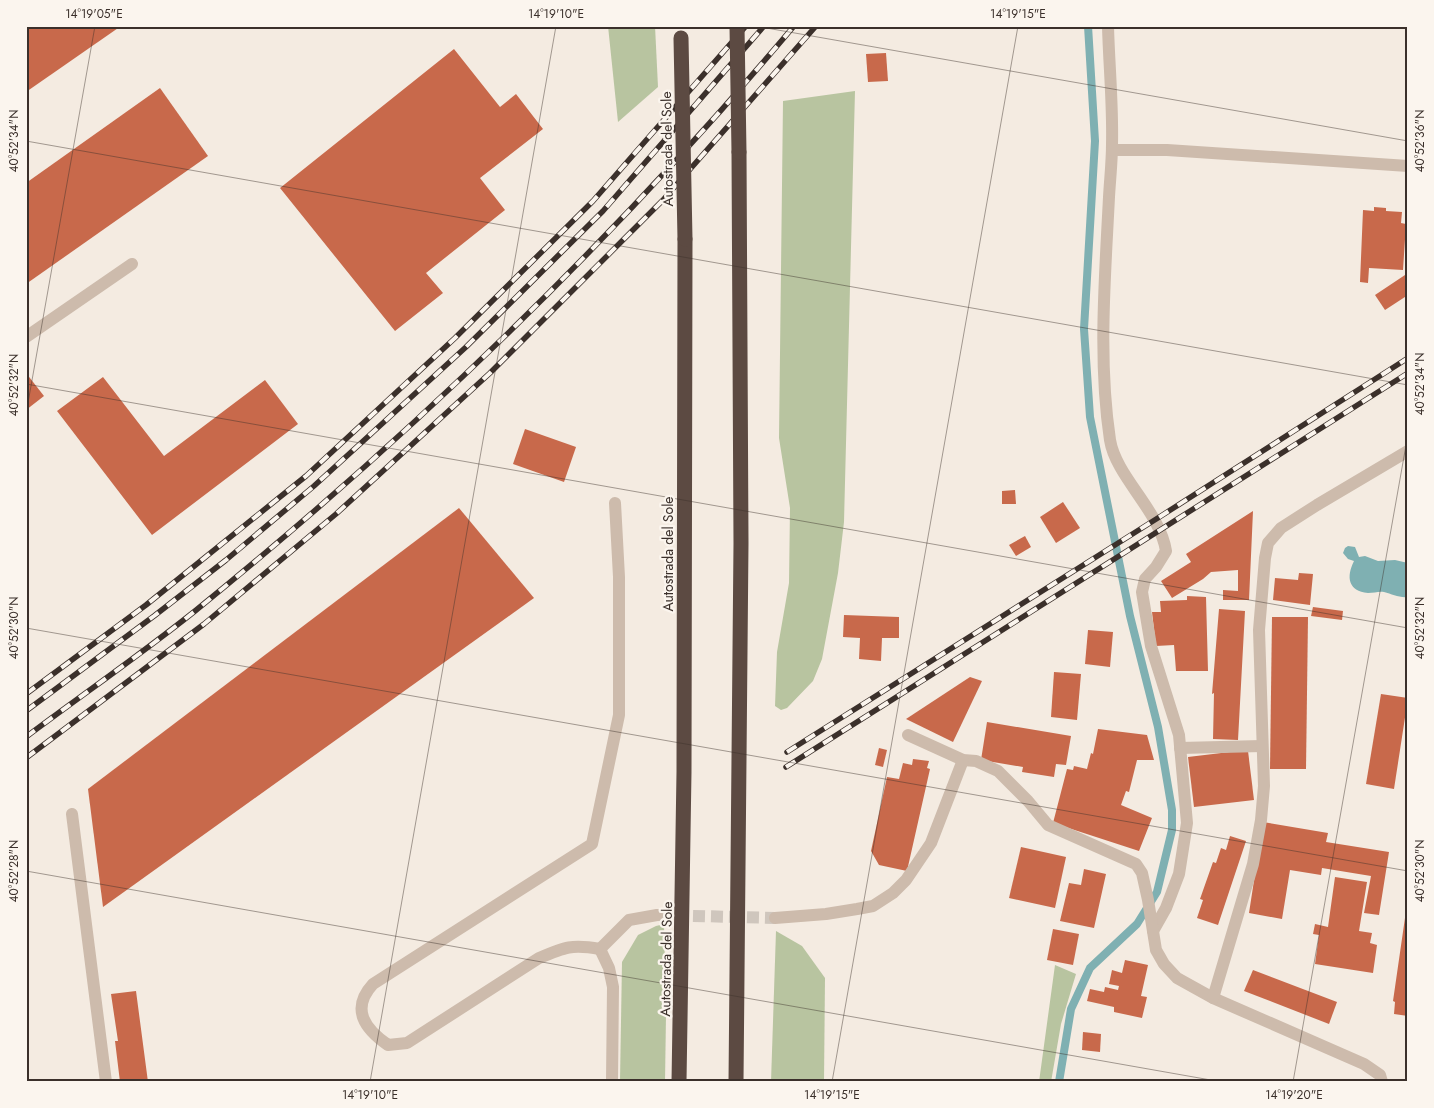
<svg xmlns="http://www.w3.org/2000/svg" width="1434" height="1108" viewBox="0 0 1434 1108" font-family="Jost,sans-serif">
	<rect width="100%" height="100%" fill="#f4ebe1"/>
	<!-- green -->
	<g fill="#b8c4a0">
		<path d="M608,26h47l3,61 -40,35z"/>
		<path d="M855,91l-11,431 -6,51 -16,86 -9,22 -26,27 -6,2 -6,-4 2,-54 12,-69 1,-75 -11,-70 4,-337z"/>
		<path d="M664,924l2,91 -1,67h-45l2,-120 16,-27 18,-9z"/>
		<path d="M776,931l26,15 23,32 -1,104h-53z"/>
		<path d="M1055,965l21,9 -15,50 -10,58h-12z"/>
	</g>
	<!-- water -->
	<path fill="#7fb0b2" d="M1348,546l7,1 4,10 6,-1 13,5 17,-1 13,3v34c-9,1 -16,-3 -24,-5 -5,-1 -10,1 -16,1 -20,-2 -22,-16 -14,-32l-6,-2 -5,-6 2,-5z"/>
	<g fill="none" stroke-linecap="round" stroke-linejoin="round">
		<!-- stream -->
		<path stroke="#7fb0b2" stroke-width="8" d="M1059,1082l12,-73 19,-41 47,-44 20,-32 15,-62v-20l-14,-83 -28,-111 -40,-199 -6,-88 11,-188 -7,-115"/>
	</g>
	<!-- building -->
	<g fill="#c8694b">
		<path d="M26,26h95l-95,66z"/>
		<path d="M454,49l46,58 16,-13 27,35 -63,49 25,32 -79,63 17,20 -48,38 -115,-143z"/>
		<path d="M886,53l2,28 -20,1 -2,-28z"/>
		<path d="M160,88l48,68 -182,128v-101z"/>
		<path d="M1374,207l12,1v3l16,1 -1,11 5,1 -3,46 -34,-2 -1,15 -8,-1 3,-72 11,1z"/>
		<path d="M1408,273v22l-23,15 -10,-15z"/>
		<path d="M26,373l18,23 -18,14z"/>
		<path d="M103,377l61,79 101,-76 33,44 -146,111 -95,-124z"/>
		<path d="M525,429l51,18 -12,35 -51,-18z"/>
		<path d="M1015,490l1,14h-14v-13z"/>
		<path d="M1063,502l17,26 -24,15 -16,-26z"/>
		<path d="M459,508l75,90 -431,309 -15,-118z"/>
		<path d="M1253,511l-4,89h-26v-10l15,1v-21l-27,2 -8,7 -31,19 -11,-17 30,-19 -5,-8z"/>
		<path d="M1025,536l6,11 -15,9 -7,-11z"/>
		<path d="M1299,573l14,1 -3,31 -37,-5 2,-22 23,2z"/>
		<path d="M1187,596l19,1 2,74h-32l-2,-26 -18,1 -4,-34h9l-1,-11 27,-1z"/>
		<path d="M1313,607l30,4 -1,9 -31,-4z"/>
		<path d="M1219,609l26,2 -7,129 -25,-1 1,-46 -2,1z"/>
		<path d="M844,615l55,2v21h-17l-1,23 -22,-2 1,-21 -17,-1z"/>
		<path d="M1272,617h36l-2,152h-36z"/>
		<path d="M1088,630l25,2 -3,35 -25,-3z"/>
		<path d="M1054,672l27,2 -4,46 -26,-3z"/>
		<path d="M970,677l12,4 -29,61 -47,-23z"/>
		<path d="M1381,694l27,4 -14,91 -28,-5z"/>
		<path d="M987,722l84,14 -5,29 -10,-1 -2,13 -32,-5 1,-5 -42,-7z"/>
		<path d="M1098,729l49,6 7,25h-17l-8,32 -3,-1 -5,14 31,13 -13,33 -86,-28 14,-54 6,1 1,-4 13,3 4,-16 2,1z"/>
		<path d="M879,748l8,2 -4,17 -8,-2z"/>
		<path d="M1238,751h10l6,49 -60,7 -6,-50z"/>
		<path d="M913,759l16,2 -2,7 3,1 -23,102 -28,-6 -8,-14 16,-74 12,2 4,-16 9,2z"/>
		<path d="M1263,822l65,11 -2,9 63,10 -10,63 -15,-2 7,-37 -49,-8 -1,7 -31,-5 -8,49 -33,-6z"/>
		<path d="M1230,836l16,5 -28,84 -21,-7 6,-18 -3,-1 13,-37 3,1 5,-15 5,2z"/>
		<path d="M1021,847l45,10 -11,51 -46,-10z"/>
		<path d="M1084,869l22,5 -12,54 -34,-7 9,-38 12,2z"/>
		<path d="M1335,877l32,5 -8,49 13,2 -2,10 7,2 -4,28 -58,-9 4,-29 -6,-1 2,-10 13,3z"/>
		<path d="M1407,904h1v112l-14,-2 1,-12 -2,-1z"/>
		<path d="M1053,929l26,5 -6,31 -26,-5z"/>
		<path d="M1125,960l23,5 -7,31 6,1 -5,21 -28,-6v-5l-27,-6 3,-12 14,3 1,-5 13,3 1,-4 -10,-2 3,-14 10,3z"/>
		<path d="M1253,970l84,32 -8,22 -85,-33z"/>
		<path d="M136,991l12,91h-28l-5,-41h3l-7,-47z"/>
		<path d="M1083,1032l18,2 -1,18 -18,-2z"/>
	</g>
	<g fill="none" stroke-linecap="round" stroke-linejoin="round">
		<!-- minor-tunnel -->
		<path stroke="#cfc6bd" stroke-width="12" stroke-dasharray="12 6" stroke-linecap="butt" d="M657,915l118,3"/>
		<!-- minor -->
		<g stroke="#cdbbac" stroke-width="12">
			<path d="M1108,26c1,39 5,79 4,118 0,18 -2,35 -3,53 -4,81 -11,163 1,243 6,37 50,71 56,111l-10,16 -11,12 -3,13 9,54 28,89 8,88 -8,51 -13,34 -13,23"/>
			<path d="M1112,150h55l241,16"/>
			<path d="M26,337l106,-73"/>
			<path d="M908,735l55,25 13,1 22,10 30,30 20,24 88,39 6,9 6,27 8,50 8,14 13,14 36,20 151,66 16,11 2,7"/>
			<path d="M1180,748l82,-2"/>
			<path d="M72,814l34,268"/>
			<path d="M775,918l51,-4 31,-5 16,-3 20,-13 13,-13 25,-37 32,-83"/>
			<path d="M600,949c-28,-5 -35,-2 -61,9l-132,85 -19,2c-23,-16 -38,-36 -15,-61l219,-140 27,-129v-138l-4,-74"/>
			<path d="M600,949l9,19 4,19 -1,95"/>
			<path d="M600,949l29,-29 28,-5"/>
			<path d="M1213,998l40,-134 8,-44 3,-34 -5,-156 6,-72 3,-15 13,-15 36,-23 91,-54"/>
		</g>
		<!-- highway -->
		<g stroke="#5c4a42" stroke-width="15">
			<path d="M679,1082l5,-310 1,-533"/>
			<path d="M736,1082l5,-539 -2,-391"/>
		</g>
		<!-- rail casing -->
		<g stroke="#3b302b" stroke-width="5.5">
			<g id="rail">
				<path d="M26,694l120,-89 160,-129 149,-138 138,-137 153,-175"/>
				<path d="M26,711l128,-95 72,-56 88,-74 152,-139 137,-136 161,-185"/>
				<path d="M26,737c56,-42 114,-82 169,-126 217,-176 419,-371 599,-585"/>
				<path d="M787,752l374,-236 247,-158"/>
				<path d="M26,758l178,-134 132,-110 154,-141 173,-173 153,-174"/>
				<path d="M786,767l622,-394"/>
			</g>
		</g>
		<!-- rail -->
		<use href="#rail" stroke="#fbf5ee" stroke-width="4" stroke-dasharray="11" stroke-linecap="butt"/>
		<!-- highway-bridge -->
		<g stroke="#5c4a42" stroke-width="15">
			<path d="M737,26l2,126"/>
			<path d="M681,38l4,201"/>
		</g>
	</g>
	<!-- ticks -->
	<path fill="none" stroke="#3b302b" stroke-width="1" stroke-opacity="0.45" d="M755,26l653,115M26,141l1382,244M26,384l1382,244M26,414l69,-388M26,628l1382,243M26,871l1196,211M370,1082l186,-1056M832,1082l186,-1056M1293,1082l115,-648"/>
	<g text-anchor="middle" stroke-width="4.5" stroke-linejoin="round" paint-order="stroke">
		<!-- street labels -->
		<g font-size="14" fill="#3b302b" stroke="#fbf5ee">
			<text transform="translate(667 149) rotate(-91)" y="5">Autostrada del Sole</text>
			<text transform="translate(668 554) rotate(-90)" y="5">Autostrada del Sole</text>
			<text transform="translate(666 959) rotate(-89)" y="5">Autostrada del Sole</text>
		</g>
	</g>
	<!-- border -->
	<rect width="1434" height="1108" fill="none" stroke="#fbf5ee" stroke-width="55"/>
	<rect x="28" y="28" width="1378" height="1052" fill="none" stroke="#3b302b" stroke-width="2"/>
	<g font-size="12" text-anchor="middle" fill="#3b302b">
		<text x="94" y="18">14°19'05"E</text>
		<text x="556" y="18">14°19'10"E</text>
		<text x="1018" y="18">14°19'15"E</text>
		<text transform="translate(1420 141) rotate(-90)" y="4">40°52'36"N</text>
		<text transform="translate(14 141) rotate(-90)" y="4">40°52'34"N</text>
		<text transform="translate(1420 384) rotate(-90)" y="4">40°52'34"N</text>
		<text transform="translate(14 385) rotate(-90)" y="4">40°52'32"N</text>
		<text transform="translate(1420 628) rotate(-90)" y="4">40°52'32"N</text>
		<text transform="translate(14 628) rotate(-90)" y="4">40°52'30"N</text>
		<text transform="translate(1420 871) rotate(-90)" y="4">40°52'30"N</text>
		<text transform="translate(14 871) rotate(-90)" y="4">40°52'28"N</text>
		<text x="370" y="1099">14°19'10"E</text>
		<text x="832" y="1099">14°19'15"E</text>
		<text x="1294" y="1099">14°19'20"E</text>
	</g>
</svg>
